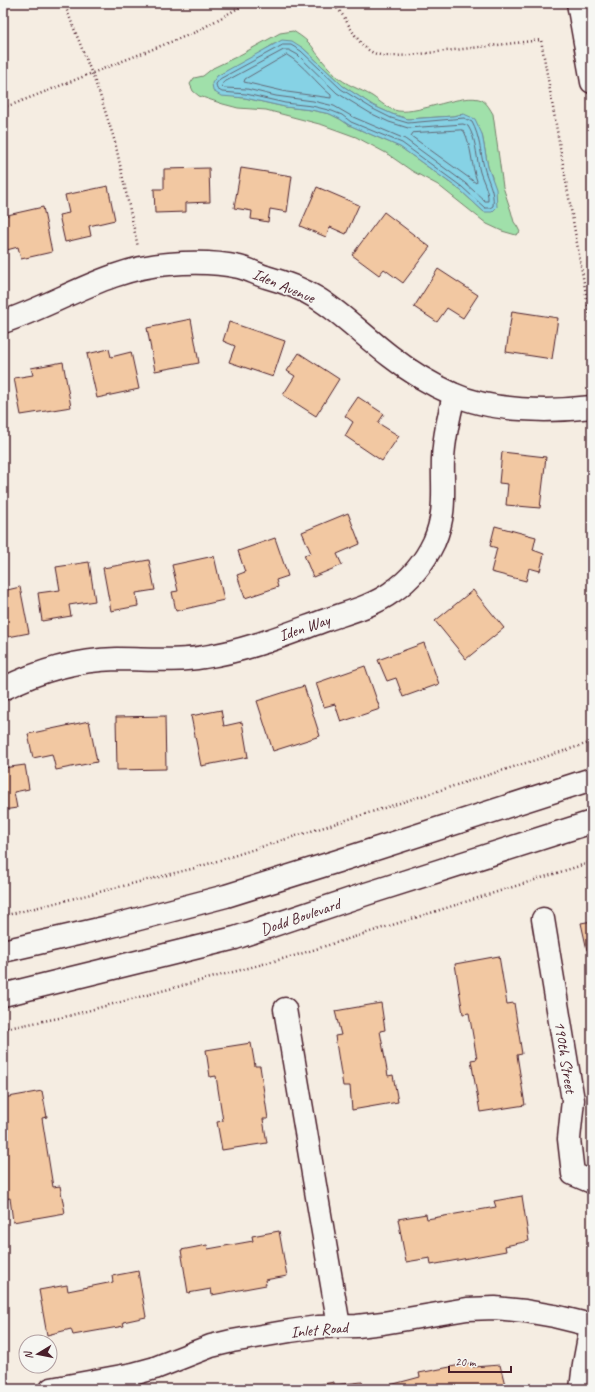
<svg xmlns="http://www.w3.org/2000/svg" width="595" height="1392" viewBox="0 0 595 1392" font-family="Caveat,sans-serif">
	<rect width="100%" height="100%" fill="#f5ede2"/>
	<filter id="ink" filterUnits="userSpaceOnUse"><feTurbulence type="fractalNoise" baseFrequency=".025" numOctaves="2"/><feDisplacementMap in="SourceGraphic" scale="8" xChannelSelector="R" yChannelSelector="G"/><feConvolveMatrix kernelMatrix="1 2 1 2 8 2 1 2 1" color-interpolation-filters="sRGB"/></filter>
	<g filter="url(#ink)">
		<!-- green -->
		<path fill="#a0e0aa" stroke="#75806a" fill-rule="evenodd" d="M293,31c5,3 11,7 15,11 5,4 7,10 11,14 5,7 11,13 16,19 11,10 25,14 37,21 9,6 15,13 26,15 23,3 65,-19 84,-11 5,3 8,9 11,14l10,73 8,24 3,11 3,4 3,6 -4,3 -14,-4 -15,-7 -49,-39 -26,-14 -26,-18 -30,-16 -33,-12 -57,-15 -28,-2 -15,-4 -24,-8 -6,-5 -3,-7 4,-6 9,-2 10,-8 25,-12 42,-23zM274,44l29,4 40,38 31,20 18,8 16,5 45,-3 11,-2 18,20 6,33 4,10 -8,35 -24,-22 -60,-43 -51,-22 -9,-6 -10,-5 -19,-4 -26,-3 -40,-9 -11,-1 -17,-21 35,-18z"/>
		<!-- water -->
		<path fill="#86d2e5" stroke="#6e8a9b" d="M282,40l10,1 11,7 40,38 31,20 18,8 16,5 45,-3 11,-2 11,5 7,15 6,33 8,22 1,18 -5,5h-8l-24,-22 -60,-43 -51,-22 -9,-6 -10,-5 -19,-4 -26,-3 -40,-9 -24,-2 -8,-5 -1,-8 5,-7z"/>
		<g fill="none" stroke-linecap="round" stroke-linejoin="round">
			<!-- shore -->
			<g stroke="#626775" stroke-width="1">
				<path d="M283,45h8l10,6 40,38 32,20 18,9 17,5 56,-5 8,4c8,15 8,29 12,45 3,13 11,24 9,39l-3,2h-5l-23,-21 -60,-44 -51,-21 -9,-7 -10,-4 -20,-5 -27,-3 -39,-9 -24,-2 -5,-3 -1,-5 4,-5z"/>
				<path d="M284,50h5l9,5 39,38 33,20 19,9 19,6 55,-4 5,2c8,13 8,27 11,42 2,11 10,21 9,33h-3l-20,-18 -60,-44 -52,-22 -19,-11 -21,-5 -37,-5 -29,-7 -23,-1 -2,-2 1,-3z"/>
				<path d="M287,55c17,10 29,28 44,40v3l-44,-6 -43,-10 1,-3 36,-21z"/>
				<path d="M462,130l2,1c8,16 7,34 13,50l-1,2 -65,-47 2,-3z"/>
			</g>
		</g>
		<!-- building -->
		<g fill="#f2c8a2" stroke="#4a1f2b">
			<path d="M209,168l1,34 -24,1v9l-31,1 -1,-24h10v-20z"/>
			<path d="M241,168l51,8 -5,36 -17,-3 -2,13 -17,-3 1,-8 -18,-3z"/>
			<path d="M108,186l7,34 -26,6 2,10 -26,6 -6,-27 10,-2 -4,-18z"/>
			<path d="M317,187l42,18 -13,29 -16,-7 -4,10 -26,-11z"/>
			<path d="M43,207l9,45 -31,7 -3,-12 -15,4v-35z"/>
			<path d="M384,212l46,35 -27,36 -19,-14 -5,6 -27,-20z"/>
			<path d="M438,269l40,26 -15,23 -16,-10 -10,14 -23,-15z"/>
			<path d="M512,311l46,7 -6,41 -46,-7z"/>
			<path d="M191,319l8,44 -44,8 -8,-43z"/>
			<path d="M229,322l56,19 -12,36 -44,-15 6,-16 -12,-5z"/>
			<path d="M109,349l2,8 20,-5 8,37 -42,9 -10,-44z"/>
			<path d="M299,353l40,26 -23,37 -33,-21 12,-19 -8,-5z"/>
			<path d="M63,362l8,45 -50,8 -7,-37 19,-3 -2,-7z"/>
			<path d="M358,397l26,17 -6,9 21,13 -17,25 -37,-25 8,-14 -8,-6z"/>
			<path d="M3,411l2,13h-2z"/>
			<path d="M502,452l44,5 -6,51 -34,-3 2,-21 -9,-1z"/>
			<path d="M348,513l12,31 -23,10 5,11 -29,12 -9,-22 7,-2 -9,-21z"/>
			<path d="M495,526l41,11 -3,13 11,4 -4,17 -11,-3 -3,13 -35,-9 6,-24 -7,-2z"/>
			<path d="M275,538l13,38 -12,4 2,7 -33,11 -8,-23 8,-3 -7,-21z"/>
			<path d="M214,556l10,44 -48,11 -4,-19 6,-1 -6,-26z"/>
			<path d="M149,560l6,30 -19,3 2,13 -27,5 -8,-43z"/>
			<path d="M89,562l6,39 -26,4 2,11 -29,5 -4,-28 22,-3 -4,-23z"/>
			<path d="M20,587l9,46 -26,5v-47z"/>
			<path d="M473,590l31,38 -38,31 -31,-38z"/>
			<path d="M424,643l15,41 -36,13 -7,-19 -9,3 -9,-21z"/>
			<path d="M365,666l15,43 -39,13 -6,-18 -11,3 -8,-24z"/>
			<path d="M304,686l16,50 -47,15 -16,-50z"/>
			<path d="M221,710l3,16 18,-4 6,35 -47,9 -10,-50z"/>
			<path d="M165,716l1,53 -49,1 -1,-53z"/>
			<path d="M89,721l8,41 -41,8 -4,-16 -19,4 -5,-24z"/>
			<path d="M25,765l4,24 -15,3 3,16 -14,2v-42z"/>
			<path d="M592,921v42l-2,-14 -3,1 -6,-27z"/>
			<path d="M499,956l8,48 7,-1 8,51 -5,1 8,50 -45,7 -9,-52 6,-1 -8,-46 -6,1 -8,-50z"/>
			<path d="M381,1003l4,27 -5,1 8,45 5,-1 5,27 -46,8 -2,-24h-7l-8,-50 6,-1 -6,-24z"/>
			<path d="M251,1043l4,23h5l8,53h-5l4,24 -45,7 -5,-28 6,-1 -7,-45 -6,1 -4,-27z"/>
			<path d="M42,1091l5,26 -5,1 11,69 7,-1 5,27 -52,9 -3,-24 -6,1 -1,-7v-94z"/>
			<path d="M522,1196l7,45 -24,5 1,5 -75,14 -1,-7 -24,4 -8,-43 28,-5 1,5 69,-12 -2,-6z"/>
			<path d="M279,1231l8,45 -22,4 1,5 -54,10 -1,-6 -23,4 -7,-43 26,-5 1,4 45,-8 -1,-5z"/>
			<path d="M138,1271l8,46 -23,5 1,4 -51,9 -2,-6 -24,6 -8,-45 28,-5 1,6 45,-9 -1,-6z"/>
			<path d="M471,1363l2,4 27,-2 6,24h-116v-4l30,-8 -1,-4z"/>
			<path d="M334,1382v3l28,-3 2,7h-68z"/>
		</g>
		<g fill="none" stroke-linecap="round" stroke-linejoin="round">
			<!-- minor casing -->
			<g stroke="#4a1f2b" stroke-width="25">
				<g id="minor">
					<path d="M3,322c57,-19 105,-54 166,-58 23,-2 47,-2 70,3 9,2 18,7 27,10 18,5 35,11 51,21 26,16 48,39 73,58 19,15 40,28 63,38 39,18 97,18 139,13"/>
					<path d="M3,689c35,-18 74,-29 114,-30 29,0 58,3 87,-2 42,-6 83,-23 122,-37 23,-8 47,-14 66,-28 18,-12 33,-31 42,-50 13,-30 8,-52 9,-83 1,-22 6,-43 11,-64"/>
					<path d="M543,919l30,181 -4,39 4,35 19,8"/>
					<path d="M285,1009l54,317"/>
					<path d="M51,1389l82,-15 22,-6 56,-22 21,-5 58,-10 28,-4 39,-1 26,-3 84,-14 28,-1 30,3 29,5 37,9"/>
				</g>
			</g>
			<!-- tertiary casing -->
			<g stroke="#4a1f2b" stroke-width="25">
				<g id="tertiary">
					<path d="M578,3l14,79"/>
					<path d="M581,1389l3,-25 8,-43"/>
				</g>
			</g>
			<!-- secondary casing -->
			<g stroke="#4a1f2b" stroke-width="25">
				<g id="secondary">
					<path d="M3,951l105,-24 118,-31 112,-35 254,-82"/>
					<path d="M3,995l232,-57 131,-44 226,-72"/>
				</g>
			</g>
			<!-- path -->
			<g stroke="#4a1f2b" stroke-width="2.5" stroke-dasharray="1 3" stroke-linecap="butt">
				<path d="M64,3l35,89 16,50 23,105"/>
				<path d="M331,3c7,5 13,13 17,21 19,32 27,34 63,31l130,-15 51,288"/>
				<path d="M3,107l11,-3 182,-72 51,-29"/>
				<path d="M3,916l192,-48 397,-126"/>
				<path d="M3,1029l61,-12 233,-62 295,-93"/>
			</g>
			<!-- minor -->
			<use href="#minor" stroke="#f6f6f2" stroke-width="22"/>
			<!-- tertiary -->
			<use href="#tertiary" stroke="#f6f6f2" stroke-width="22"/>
			<!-- secondary -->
			<use href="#secondary" stroke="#f6f6f2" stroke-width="22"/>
		</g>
	</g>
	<g text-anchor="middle" stroke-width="3" stroke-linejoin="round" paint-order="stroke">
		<!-- street labels -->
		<g font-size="16" fill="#4a1f2b" stroke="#f6f6f2">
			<text transform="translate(284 285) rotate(23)" y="6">Iden Avenue</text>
			<text transform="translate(304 627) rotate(-19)" y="6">Iden Way</text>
			<text transform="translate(300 916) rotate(-19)" y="6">Dodd Boulevard</text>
			<text transform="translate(566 1057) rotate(81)" y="6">190th Street</text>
			<text transform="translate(319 1329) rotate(-5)" y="6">Inlet Road</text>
		</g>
	</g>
	<!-- margin -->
	<rect width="595" height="1392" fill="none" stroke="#f6f6f2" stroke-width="16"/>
	<rect x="8" y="8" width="579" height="1376" fill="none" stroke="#4a1f2b" stroke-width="1.5" filter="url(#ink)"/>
	<!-- north arrow -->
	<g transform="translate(38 1354) rotate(260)"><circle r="19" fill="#f6f6f2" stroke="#b1a0a2"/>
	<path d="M0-3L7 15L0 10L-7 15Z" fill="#4a1f2b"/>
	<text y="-6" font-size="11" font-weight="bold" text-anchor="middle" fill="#4a1f2b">N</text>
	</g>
	<!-- scale -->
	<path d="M449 1366v6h62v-6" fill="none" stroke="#4a1f2b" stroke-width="2"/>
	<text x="455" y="1366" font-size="12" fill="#4a1f2b" stroke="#f6f6f2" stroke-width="3" paint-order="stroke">20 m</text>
</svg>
